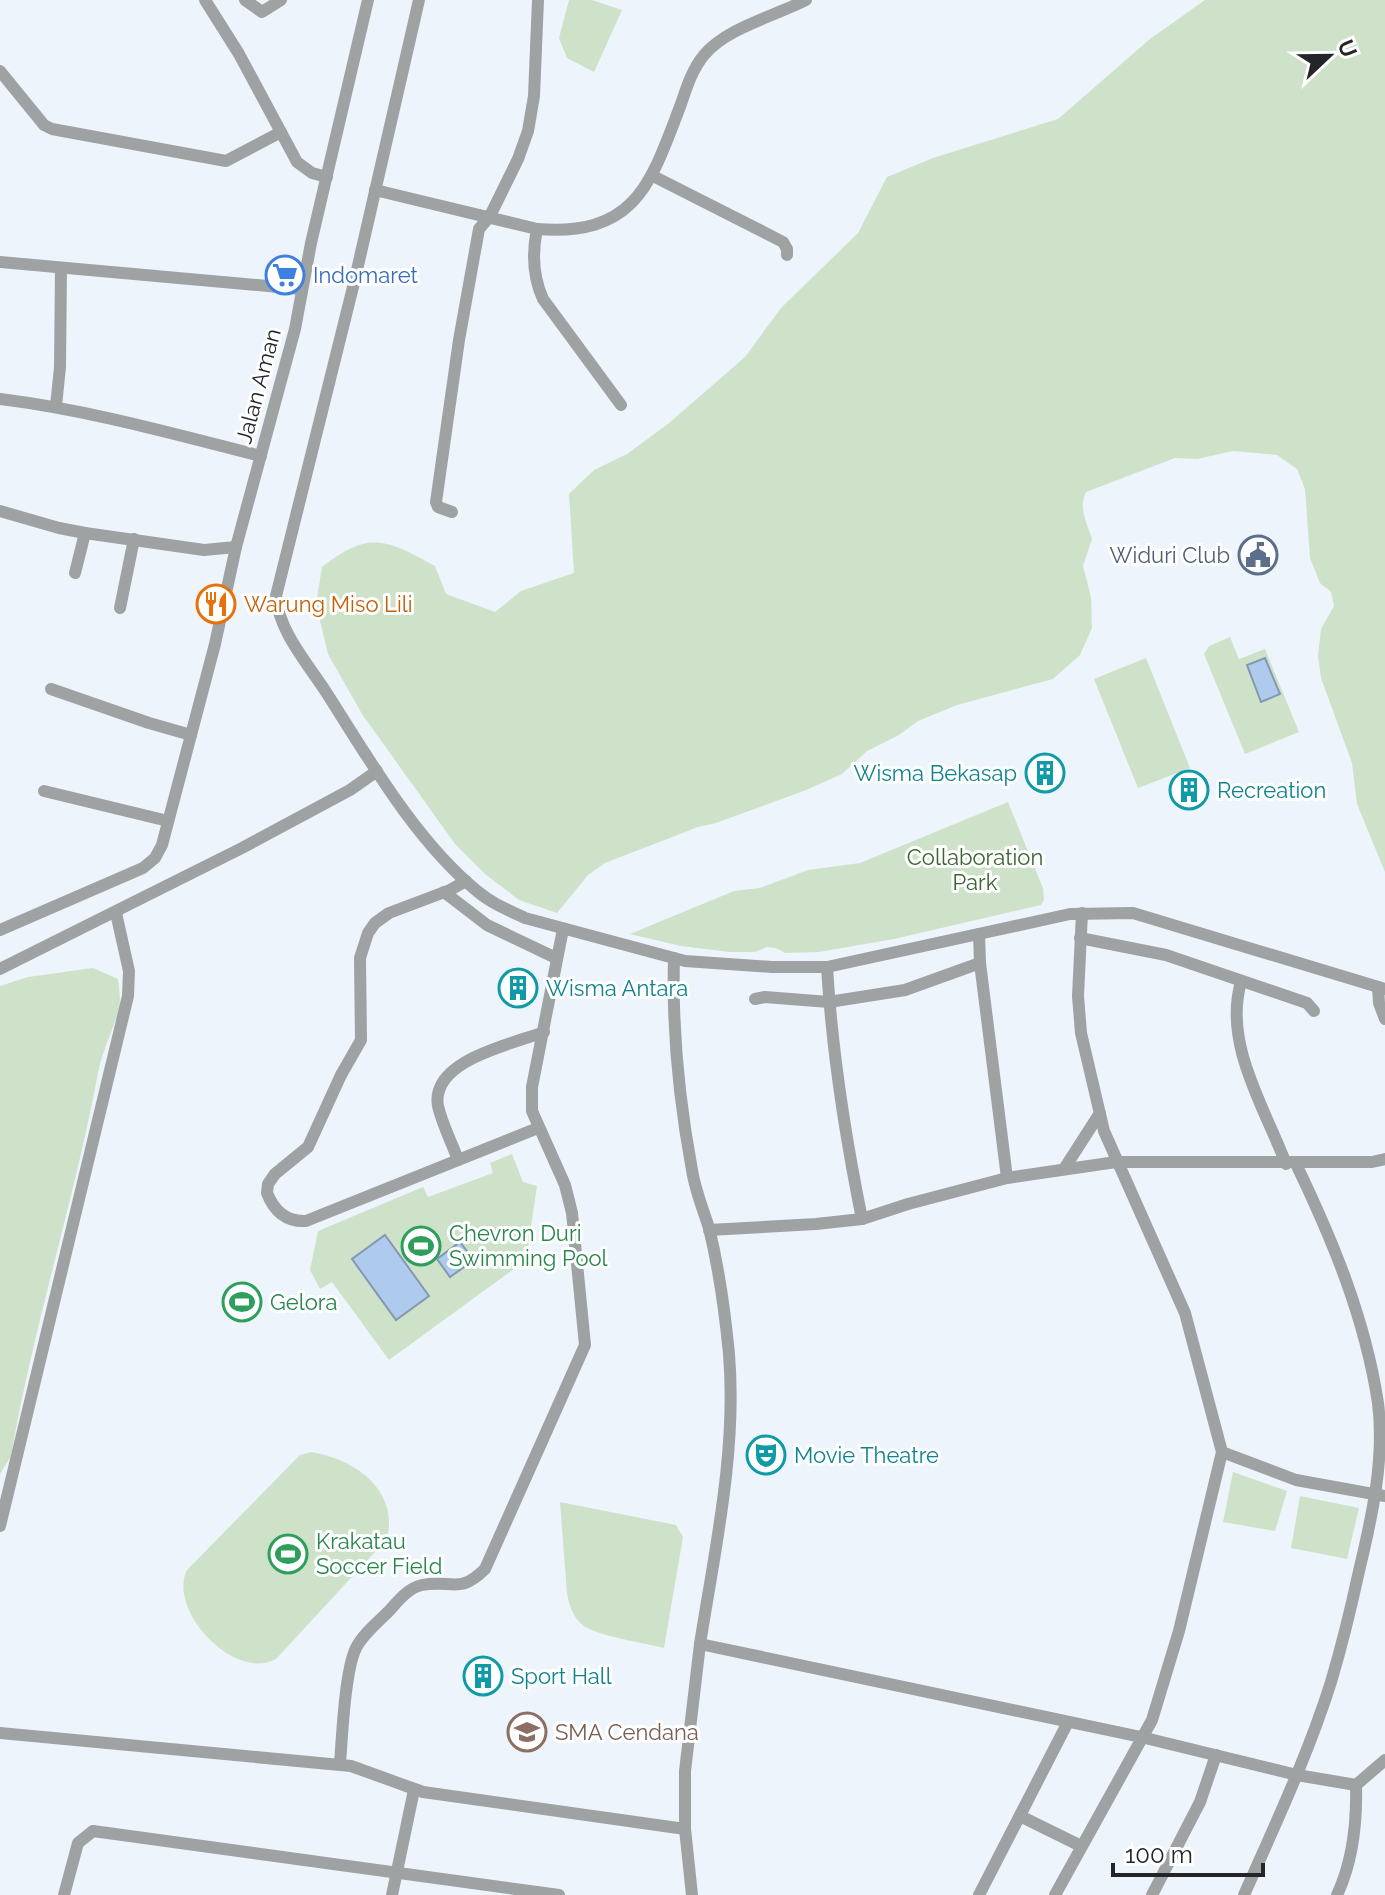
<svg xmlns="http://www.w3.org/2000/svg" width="1385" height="1895" viewBox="0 0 1385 1895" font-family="Raleway,sans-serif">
	<rect width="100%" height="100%" fill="#eef4fb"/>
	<!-- green -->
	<g fill="#cde2c8">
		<path d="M569,0h23l30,10 -28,62 -27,-14 -8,-20z"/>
		<path d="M1205,0h180v872l-28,-68 -5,-41 -31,-85 -3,-22 3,-27 13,-23 -3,-14 -11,-9 -10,-25 -5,-69 -8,-20 -20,-14 -44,-4 -36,8 -22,-1 -89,34c-8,15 1,32 6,47l-9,27 8,31 1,31 -12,27 -27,24 -96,26 -39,16 -19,14 -32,16 -25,23 -36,16 -90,33 -18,4 -93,36 -17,12 -31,38 -38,-13 -34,-26 -30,-30 -93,-130 -34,-60 -12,-50 6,-37c47,-37 64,-28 113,-1l11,28 49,18 26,-21 53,-18 -5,-79 25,-24 33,-16 41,-30 77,-67 36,-49 77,-75 29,-56 46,-19 125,-39 92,-80z"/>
		<path d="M1230,637l9,22 26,-10 34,83 -54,22 -41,-100 5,-8z"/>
		<path d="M1146,658l44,110 -52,20 -44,-109z"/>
		<path d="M1008,802l35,86 1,12 -3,5 -147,34 -75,13 -34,1 -9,-5 -9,-1 -12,5h-25l-49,-6 -51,-12 104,-43 26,-3 48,-18 52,-7z"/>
		<path d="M93,968l25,11c1,9 3,21 1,30 -6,22 -17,42 -21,64 -24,129 -65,254 -87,383l-11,18v-488l28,-9z"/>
		<path d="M512,1154l11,28 14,4 -11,74 -137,100 -57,-78 -12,7 -10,-19 8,-39 105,-44 5,10 65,-24 -3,-10z"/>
		<path d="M311,1452c44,7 88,38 76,87l-111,120c-42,23 -109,-49 -89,-89l113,-115z"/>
		<path d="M1233,1472l54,19 -12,40 -52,-9z"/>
		<path d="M1300,1496l59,12 -12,51 -56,-11z"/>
		<path d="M560,1502l116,23 7,12 -19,111c-19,-5 -66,-12 -80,-22 -11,-8 -15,-21 -17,-33z"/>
	</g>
	<!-- water -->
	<g fill="#aecaed" stroke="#8498b2" stroke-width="2">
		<path d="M1265,658l15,36 -19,8 -14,-37z"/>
		<path d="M385,1235l44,61 -33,24 -44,-61z"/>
		<path d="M460,1242l14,18 -24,17 -13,-18z"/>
	</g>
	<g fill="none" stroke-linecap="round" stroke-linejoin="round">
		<!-- minor -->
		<g stroke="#9ea2a2" stroke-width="12">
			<path d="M205,0l34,54 58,108 15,11 15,4"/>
			<path d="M245,0l17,12 19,-12"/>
			<path d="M419,0l-65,283 -78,313c2,34 32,68 50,96 43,67 89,148 151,199 14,12 31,19 48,27l160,43 87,6h55l243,-53 63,-1 252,76"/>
			<path d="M0,71l44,54 8,4 174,32 55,-29"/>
			<path d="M653,176l130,66 4,7v6"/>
			<path d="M375,190l162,39c100,8 114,-47 144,-125 6,-18 11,-34 23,-49 22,-27 71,-39 102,-55"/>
			<path d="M537,229c-5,24 -4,48 6,70l78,106"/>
			<path d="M0,262l301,27"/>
			<path d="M0,399c89,11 174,35 261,57"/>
			<path d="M56,406l4,-39 1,-99"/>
			<path d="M0,511l59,17 26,5 119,17 32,-3"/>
			<path d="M452,512l-14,-5 -2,-5 23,-162 20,-111 11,-13 28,-57 10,-28 6,-35 4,-96"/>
			<path d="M75,573l10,-40"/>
			<path d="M120,608l14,-69"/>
			<path d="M51,689l98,34 42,12"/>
			<path d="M44,791l124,30"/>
			<path d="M466,881l-16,9 -61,23 -14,10 -7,10 -8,25 1,82 -20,35 -33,72 -33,27 -7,10 -1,9c7,18 19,29 39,28l232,-93"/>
			<path d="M444,892l43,33 69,33"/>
			<path d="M0,930l143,-62 12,-10 7,-13 53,-201 21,-97 59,-218 16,-86 57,-243"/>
			<path d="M979,934l1,29 27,215"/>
			<path d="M1080,938l86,17 141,48 7,8"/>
			<path d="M674,958c-2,71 5,142 18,212 3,20 11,39 17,58 10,41 16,84 20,126 8,97 -14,195 -29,290"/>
			<path d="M827,967c5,85 18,168 35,252"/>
			<path d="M0,969l242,-121 108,-58 27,-19"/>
			<path d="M1241,982c-18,62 24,126 45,182"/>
			<path d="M1378,987l1,16 6,16"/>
			<path d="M755,999l10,-2 64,5 76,-12 75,-27"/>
			<path d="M458,1160c-6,-17 -16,-36 -20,-54 -8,-46 75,-62 106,-74"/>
			<path d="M1064,1169l36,-56"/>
			<path d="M709,1230l107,-6 46,-5 46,-15 99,-26 109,-16h256l13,-3"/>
			<path d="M1222,1452l74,28 89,16"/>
			<path d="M0,1526l128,-530 1,-25 -13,-58"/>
			<path d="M0,1733l351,33 72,26 262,37v-58l15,-127 441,93 156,38 59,10 29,-25"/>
			<path d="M340,1764c2,-27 5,-94 16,-116 7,-14 22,-26 33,-37 9,-10 19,-23 33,-26 30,-6 37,10 63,-16l100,-224 -13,-132 -7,-28 -33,-74v-24l31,-158"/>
			<path d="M1020,1816l61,30"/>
			<path d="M685,1829l7,66"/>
			<path d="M64,1895l14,-52 15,-12 466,64"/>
			<path d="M392,1895l22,-105"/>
			<path d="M979,1895l89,-173"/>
			<path d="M1055,1895l97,-175 27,-89 43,-179 -37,-139 -81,-182 -23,-98 -3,-37 4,-83"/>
			<path d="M1152,1895l48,-93 16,-47"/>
			<path d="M1244,1895c31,-70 64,-140 87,-213 11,-37 20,-74 28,-111 13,-54 26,-113 19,-168 -13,-85 -45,-162 -82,-239"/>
			<path d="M1337,1895c16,-34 20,-73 19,-110"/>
		</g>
	</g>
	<!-- icons -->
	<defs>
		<g id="supermarket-ring" transform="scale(2)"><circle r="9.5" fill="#fff" stroke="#3f7fe0" stroke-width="1.5"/><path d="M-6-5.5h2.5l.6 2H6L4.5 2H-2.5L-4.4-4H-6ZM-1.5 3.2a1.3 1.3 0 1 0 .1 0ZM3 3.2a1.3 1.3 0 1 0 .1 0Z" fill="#3f7fe0"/></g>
		<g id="civic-ring" transform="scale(2)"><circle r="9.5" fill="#fff" stroke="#5c6f8a" stroke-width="1.5"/><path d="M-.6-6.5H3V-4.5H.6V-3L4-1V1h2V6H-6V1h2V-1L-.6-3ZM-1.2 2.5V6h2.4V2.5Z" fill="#5c6f8a"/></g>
		<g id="restaurant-ring" transform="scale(2)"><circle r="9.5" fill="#fff" stroke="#e8710a" stroke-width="1.5"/><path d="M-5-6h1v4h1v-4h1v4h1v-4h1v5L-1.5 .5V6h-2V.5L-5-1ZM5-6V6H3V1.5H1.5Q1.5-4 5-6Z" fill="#e8710a"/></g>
		<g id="building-ring" transform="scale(2)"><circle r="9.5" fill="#fff" stroke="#0f9aa8" stroke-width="1.5"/><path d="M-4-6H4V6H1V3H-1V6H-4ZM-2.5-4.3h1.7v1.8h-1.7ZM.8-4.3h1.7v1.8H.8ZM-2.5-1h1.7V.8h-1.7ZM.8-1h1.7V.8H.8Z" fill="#0f9aa8"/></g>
		<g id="stadium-ring" transform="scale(2)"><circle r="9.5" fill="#fff" stroke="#2e9e5b" stroke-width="1.5"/><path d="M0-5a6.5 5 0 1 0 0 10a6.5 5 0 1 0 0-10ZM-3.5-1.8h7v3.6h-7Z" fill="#2e9e5b"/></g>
		<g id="theatre-ring" transform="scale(2)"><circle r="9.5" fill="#fff" stroke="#0f9aa8" stroke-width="1.5"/><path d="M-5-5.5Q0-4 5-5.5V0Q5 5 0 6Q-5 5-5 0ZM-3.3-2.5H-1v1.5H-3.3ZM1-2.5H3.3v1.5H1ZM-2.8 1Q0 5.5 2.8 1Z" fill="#0f9aa8"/></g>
		<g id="school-ring" transform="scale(2)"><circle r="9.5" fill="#fff" stroke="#8d6e63" stroke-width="1.5"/><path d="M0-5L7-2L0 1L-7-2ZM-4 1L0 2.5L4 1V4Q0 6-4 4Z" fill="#8d6e63"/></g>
	</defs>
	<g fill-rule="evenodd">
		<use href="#supermarket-ring" x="285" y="275"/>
		<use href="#civic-ring" x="1258" y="555"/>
		<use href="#restaurant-ring" x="216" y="604"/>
		<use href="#building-ring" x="1045" y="773"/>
		<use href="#building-ring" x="1189" y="790"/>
		<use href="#building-ring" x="518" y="988"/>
		<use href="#stadium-ring" x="421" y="1246"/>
		<use href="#stadium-ring" x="242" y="1302"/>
		<use href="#theatre-ring" x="766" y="1455"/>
		<use href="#stadium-ring" x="288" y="1554"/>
		<use href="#building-ring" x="483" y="1676"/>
		<use href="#school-ring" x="527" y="1732"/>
	</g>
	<g text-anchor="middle" stroke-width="6" stroke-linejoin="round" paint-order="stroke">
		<!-- shop labels -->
		<g font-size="22" fill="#366cbe" stroke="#fff" text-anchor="start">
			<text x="313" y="283">Indomaret</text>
		</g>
		<!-- street labels -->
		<g font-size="22" fill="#232528" stroke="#fff">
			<text transform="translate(258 386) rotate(-75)" y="8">Jalan Aman</text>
		</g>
		<!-- service labels -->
		<g font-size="22" fill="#4e5e75" stroke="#fff" text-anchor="end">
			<text x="1230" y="563">Widuri Club</text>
		</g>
		<!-- food labels -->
		<g font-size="22" fill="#c56008" stroke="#fff" text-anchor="start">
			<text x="244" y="612">Warung Miso Lili</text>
		</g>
		<!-- culture labels -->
		<g font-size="22" fill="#0d838f" stroke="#fff" text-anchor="start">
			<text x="1017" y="781" text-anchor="end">Wisma Bekasap</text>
			<text x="1217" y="798">Recreation</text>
			<text x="546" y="996">Wisma Antara</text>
			<text x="794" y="1463">Movie Theatre</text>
			<text x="511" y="1684">Sport Hall</text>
		</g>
		<!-- park labels -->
		<g font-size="22" fill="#3c6331" stroke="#fff">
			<text x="975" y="865">Collaboration<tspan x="975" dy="25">Park</tspan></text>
		</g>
		<!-- leisure labels -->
		<g font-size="22" fill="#27864d" stroke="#fff" text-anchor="start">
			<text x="449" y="1241">Chevron Duri<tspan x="449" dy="25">Swimming Pool</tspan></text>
			<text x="270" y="1310">Gelora</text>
			<text x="316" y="1549">Krakatau<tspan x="316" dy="25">Soccer Field</tspan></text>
		</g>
		<!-- education labels -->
		<g font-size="22" fill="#785e54" stroke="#fff" text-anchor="start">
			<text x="555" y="1740">SMA Cendana</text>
		</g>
	</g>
	<!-- north arrow -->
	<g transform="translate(1329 56) rotate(68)" stroke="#ffffff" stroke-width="6" paint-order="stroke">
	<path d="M0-6L14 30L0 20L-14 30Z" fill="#232528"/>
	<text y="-12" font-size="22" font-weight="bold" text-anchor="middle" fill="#232528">U</text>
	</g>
	<!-- scale -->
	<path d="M1113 1863v12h150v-12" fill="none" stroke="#232528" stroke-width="4"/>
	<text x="1125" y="1863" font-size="24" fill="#232528" stroke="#ffffff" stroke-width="6" paint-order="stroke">100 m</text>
</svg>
